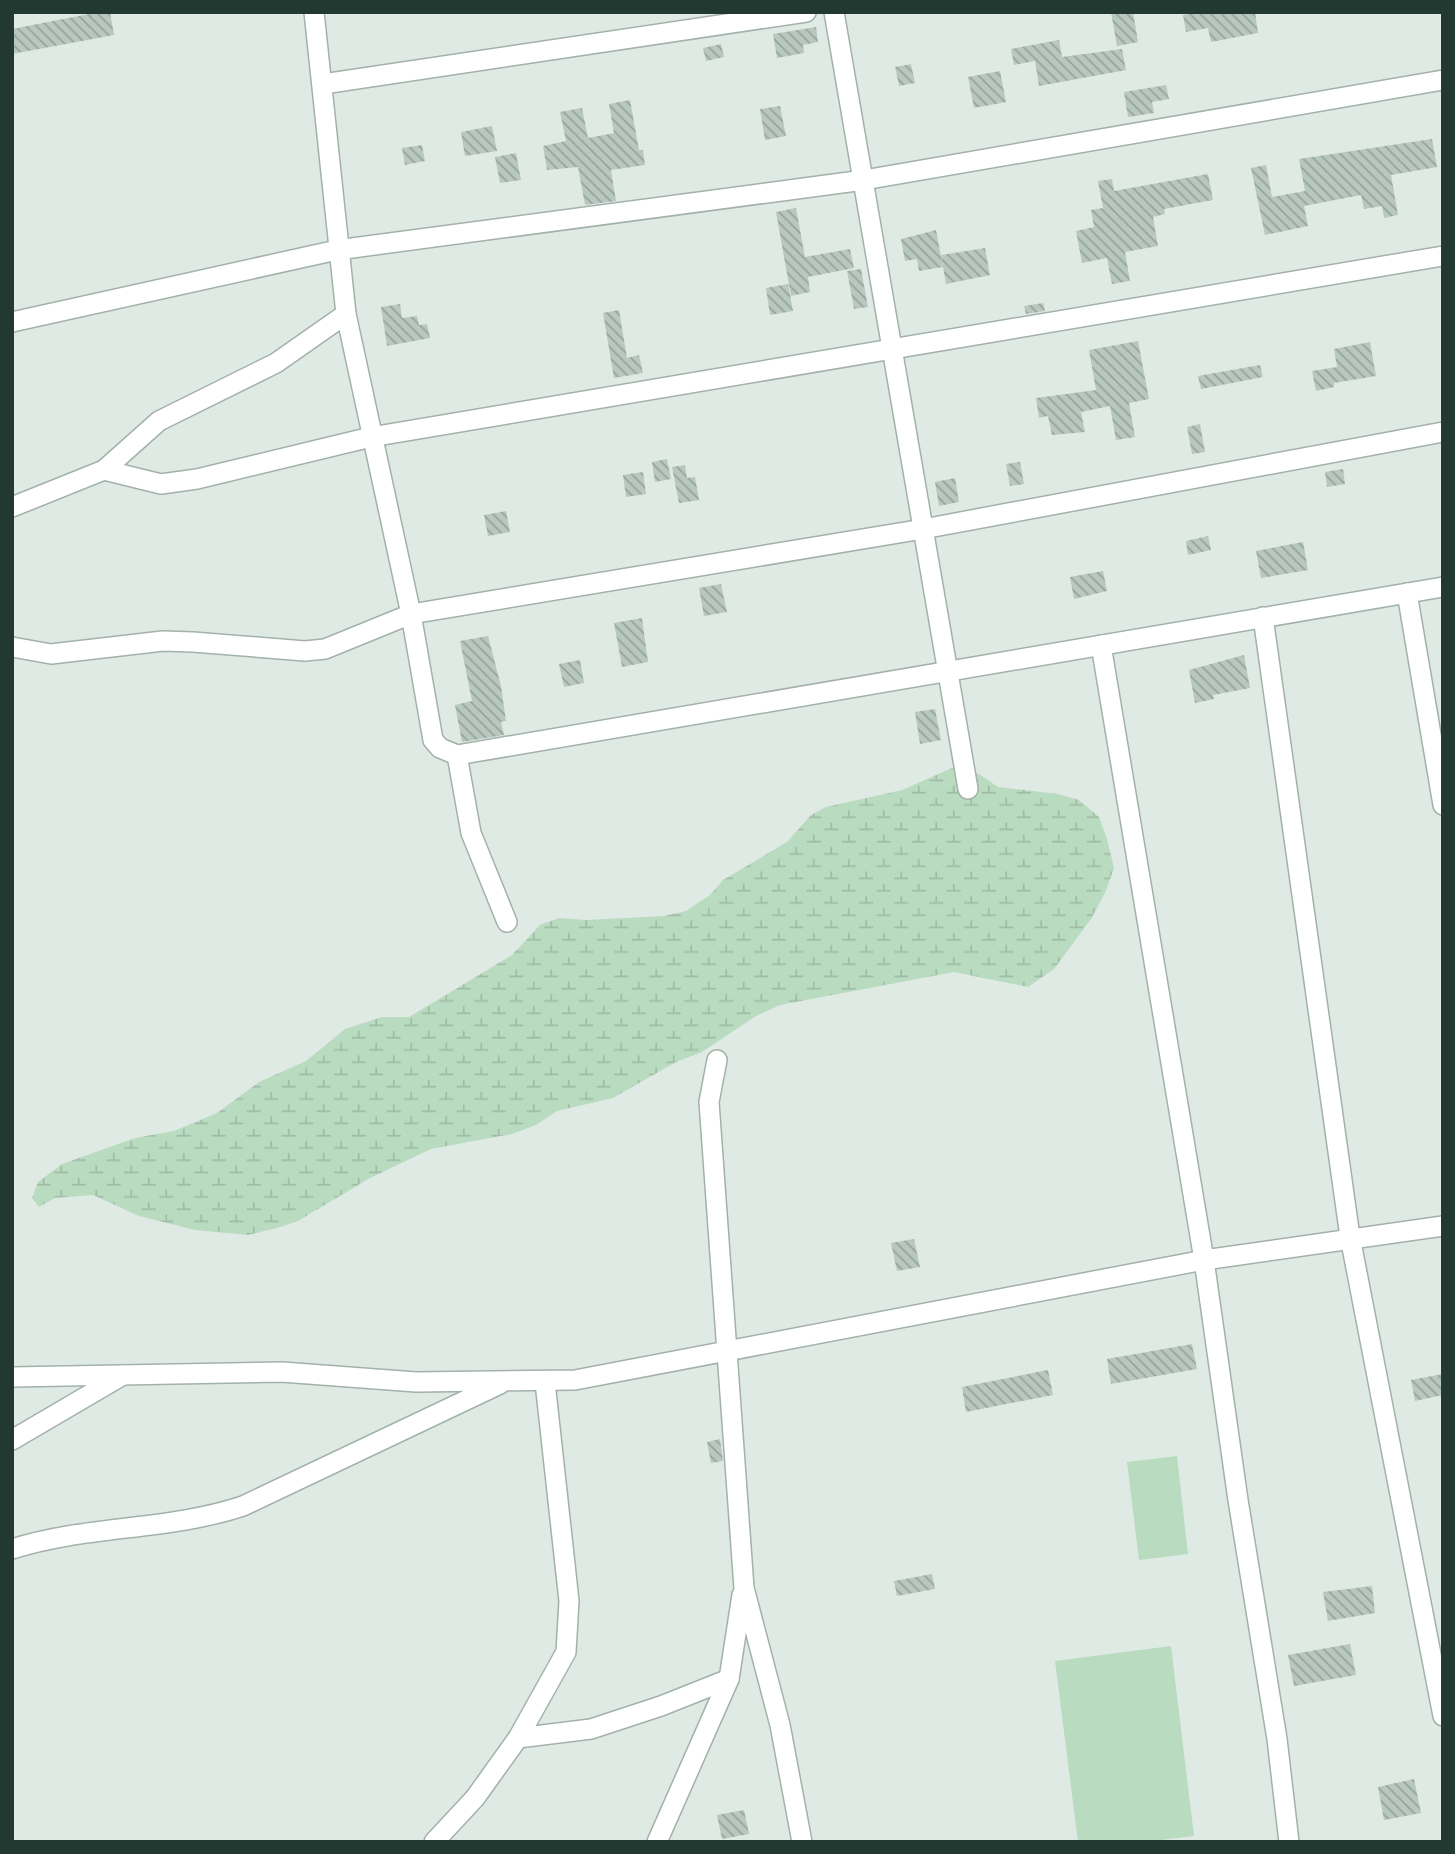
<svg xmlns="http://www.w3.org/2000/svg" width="1455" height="1854" viewBox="0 0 1455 1854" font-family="'Varela Round',sans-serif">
	<defs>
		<pattern id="wetland-marsh" width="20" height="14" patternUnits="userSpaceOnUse" patternTransform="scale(1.75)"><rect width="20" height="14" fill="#b9dbc0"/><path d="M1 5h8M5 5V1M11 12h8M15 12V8" fill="none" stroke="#9fbda5"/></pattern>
		<pattern id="building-back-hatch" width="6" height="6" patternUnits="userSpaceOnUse" patternTransform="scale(1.75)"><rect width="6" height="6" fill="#b8c8c0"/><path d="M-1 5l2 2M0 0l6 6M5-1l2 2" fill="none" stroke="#95a39d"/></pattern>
	</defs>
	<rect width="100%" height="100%" fill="#e0eae5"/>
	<!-- wetland -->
	<path fill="url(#wetland-marsh)" d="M952,768l27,6 19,13 60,7 21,6 20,17 8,22 7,29 -9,25 -14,26 -37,50 -26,18 -74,-15 -174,33 -24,11 -54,36 -26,10 -63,36 -56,13 -21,14 -24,9 -81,15 -61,29 -72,43 -21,7 -29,7 -53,-5 -56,-14 -46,-21 -38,3 -16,9 -7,-9 6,-16 24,-18 73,-26 39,-7 43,-18 42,-31 47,-21 39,-32 37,-12h27l15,-9 88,-53 28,-30 19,-7 27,2 78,-4 22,-5 24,-16 13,-15 64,-38 24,-27 15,-8 76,-17z"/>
	<!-- green -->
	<g fill="#b9dbc0">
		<path d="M1177,1456l11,98 -49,6 -12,-98z"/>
		<path d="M1171,1646l23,190 -49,6h-67l-23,-181z"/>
	</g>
	<!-- building -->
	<g fill="url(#building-back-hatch)">
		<path d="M99,12h11l4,23 -102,19v-25z"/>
		<path d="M1111,12h22l5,30 -21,4z"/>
		<path d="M1197,12h58l3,21 -47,9 -3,-14 -22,4 -3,-17z"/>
		<path d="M816,27l2,15 -15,3 1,8 -27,5 -4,-24z"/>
		<path d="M1059,40l3,17 60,-8 4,21 -87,16 -4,-25 -21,4 -3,-16z"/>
		<path d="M721,44l3,13 -18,4 -3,-13z"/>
		<path d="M911,64l4,19 -16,3 -4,-19z"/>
		<path d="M1000,71l6,31 -32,6 -6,-31z"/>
		<path d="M1166,85l3,14 -17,3 2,11 -26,4 -4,-25z"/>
		<path d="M630,100l9,50h4l2,15 -34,5 5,31 -31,4 -7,-38 -31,3 -4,-24 23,-5 -6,-29 22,-4 6,30 26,-5 -5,-29z"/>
		<path d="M780,106l6,30 -21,4 -5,-31z"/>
		<path d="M492,126l5,25 -32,5 -4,-24z"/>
		<path d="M1432,139l5,28 -46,8 7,40 -14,3 -2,-12 -18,3 -3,-14 -57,11 4,20 -43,9 -14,-67 15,-3 6,32 33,-6 -6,-32z"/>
		<path d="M422,145l3,16 -20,4 -3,-17z"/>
		<path d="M516,153l5,27 -21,3 -5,-26z"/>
		<path d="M1208,174l5,26 -49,9 1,5 -12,3 5,29 -33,6 5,29 -18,3 -5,-26 -25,5 -6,-32 18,-4 -3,-17 12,-2 -5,-27 14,-2 2,12z"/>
		<path d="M796,208l9,49 45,-8 4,19 -46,9 2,15 -19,4 -15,-84z"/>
		<path d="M936,230l7,37 -24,4 -2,-12 -12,2 -4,-22z"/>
		<path d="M985,248l5,27 -44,9 -5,-29z"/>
		<path d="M861,269l7,38 -14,2 -7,-38z"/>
		<path d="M788,284l5,27 -23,4 -4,-27z"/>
		<path d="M1043,303l2,8 -19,3 -2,-8z"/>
		<path d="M400,304l2,14 15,-2 2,9 8,-1 3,14 -43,8 -6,-39z"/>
		<path d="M619,310l8,48 12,-3 4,18 -29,5 -11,-65z"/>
		<path d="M1138,341l11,58 -20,4 6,34 -19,3 -6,-34 -29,6 4,20 -33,3 -4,-19 -9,2 -3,-20 60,-8 -7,-40z"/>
		<path d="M1370,342l6,34 -42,7v4l-18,4 -4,-20 25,-4 -3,-18z"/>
		<path d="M1260,365l3,12 -62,12 -3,-13z"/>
		<path d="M1200,424l5,28 -13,2 -5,-27z"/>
		<path d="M667,459l4,20 -16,3 -3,-20z"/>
		<path d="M1020,462l4,22 -14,2 -4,-22z"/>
		<path d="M685,465l2,13 8,-1 4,23 -20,3 -7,-36z"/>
		<path d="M1343,469l2,15 -18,3 -2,-15z"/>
		<path d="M643,472l3,22 -20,3 -3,-22z"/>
		<path d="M955,478l4,24 -20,4 -4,-24z"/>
		<path d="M506,511l4,21 -22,4 -4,-21z"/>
		<path d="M1208,536l3,14 -23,5 -2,-14z"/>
		<path d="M1303,542l5,28 -47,8 -5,-27z"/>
		<path d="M1103,571l4,20 -33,8 -4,-22z"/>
		<path d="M721,584l6,28 -23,4 -5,-28z"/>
		<path d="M642,618l6,44 -26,5 -8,-44z"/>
		<path d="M488,636l13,50 5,35 -5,1 3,13 -42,7 -7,-37 17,-4 -12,-60z"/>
		<path d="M1244,655l6,33 -37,7 1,4 -19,4 -6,-33z"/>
		<path d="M580,660l4,23 -20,4 -5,-23z"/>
		<path d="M935,709l6,31 -21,4 -5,-32z"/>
		<path d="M914,1239l6,28 -23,4 -6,-28z"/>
		<path d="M1192,1344l5,25 -86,15 -4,-25z"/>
		<path d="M1048,1370l5,25 -87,17 -4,-25z"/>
		<path d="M1443,1374v21l-28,6 -4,-21z"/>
		<path d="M720,1439l3,22 -12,2 -4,-21z"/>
		<path d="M932,1574l3,15 -38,7 -3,-15z"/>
		<path d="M1372,1586l3,27 -47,8 -5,-29z"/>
		<path d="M1350,1644l6,31 -62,11 -6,-31z"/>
		<path d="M1414,1779l7,34 -37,7 -6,-33z"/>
		<path d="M744,1810l5,24 -27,5 -5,-24z"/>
	</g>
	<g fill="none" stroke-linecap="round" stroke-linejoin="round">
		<!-- minor casing -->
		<g stroke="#a3b1ab" stroke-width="22">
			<g id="minor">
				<path d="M314,12l32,302 65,300 22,126 7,8 17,7 986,-168"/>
				<path d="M834,12l134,777"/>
				<path d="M323,84l483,-72"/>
				<path d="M12,322l325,-72 527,-70 579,-100"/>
				<path d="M104,470l57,14 36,-5 174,-42 1072,-181"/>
				<path d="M12,507l92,-37 55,-49 117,-58 70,-49"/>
				<path d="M1407,593l36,212"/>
				<path d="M1263,617l87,620 93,479"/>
				<path d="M1101,645l103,615 34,240 39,239 12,103"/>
				<path d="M12,647l39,7 112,-13 30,1 112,9 20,-2 86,-35 512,-85 520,-97"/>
				<path d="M457,755l14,78 36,89"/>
				<path d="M717,1060l-8,42 35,486 36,137 22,117"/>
				<path d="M12,1377l270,-5 134,10 159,-2 629,-120 239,-34"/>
				<path d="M12,1440l111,-65"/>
				<path d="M12,1549c75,-24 156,-18 231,-43l257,-122"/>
				<path d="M518,1738l73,-9 70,-23 68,-27"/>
				<path d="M434,1842l41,-44 43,-60 48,-86 3,-51 -24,-219"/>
				<path d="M657,1842l72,-163 13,-84"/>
			</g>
		</g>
		<!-- minor -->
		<use href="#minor" stroke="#fff" stroke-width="19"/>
	</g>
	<!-- border -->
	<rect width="1455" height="1854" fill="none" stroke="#213931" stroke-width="28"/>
</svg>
